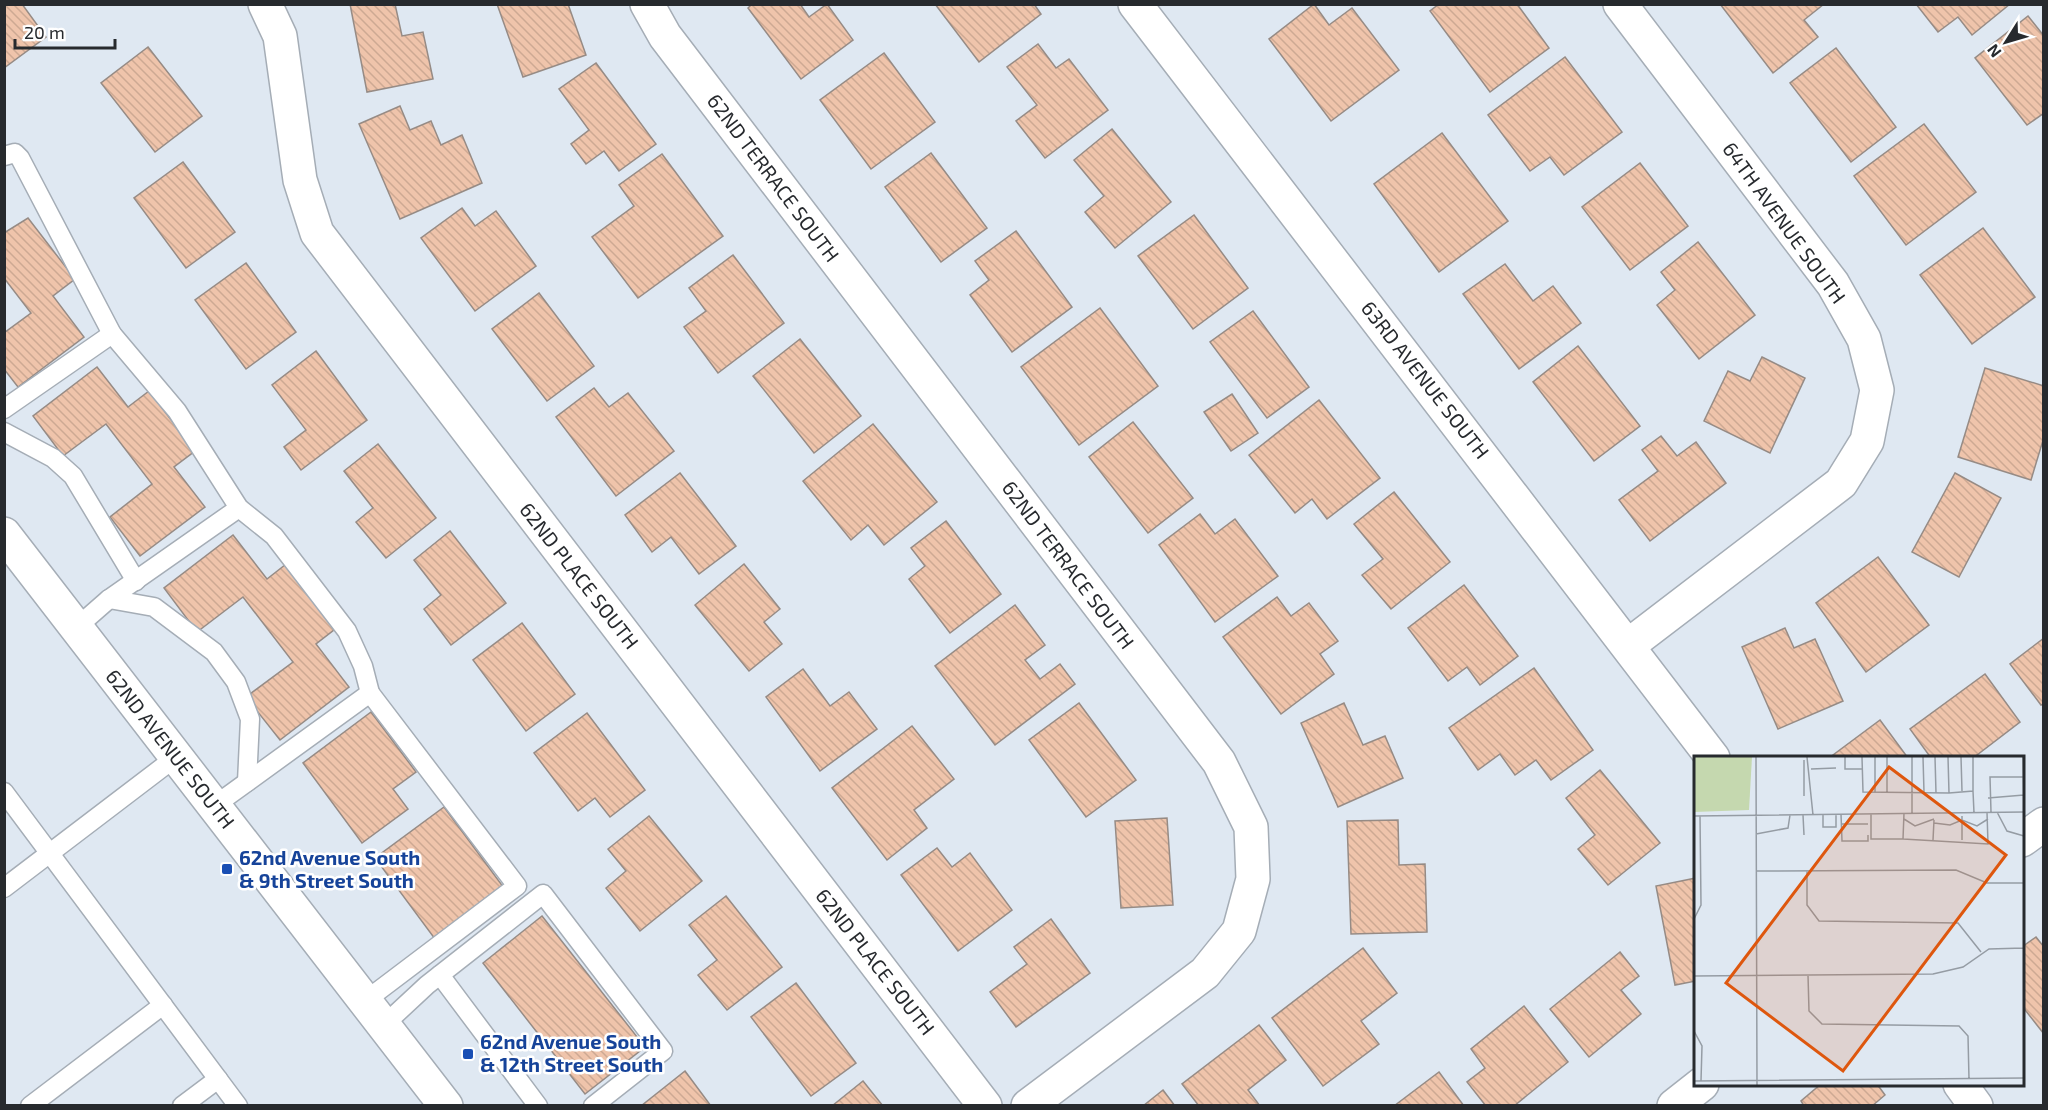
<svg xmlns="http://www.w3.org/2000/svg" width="2048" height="1110" viewBox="0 0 2048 1110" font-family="'Exo 2',sans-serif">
	<defs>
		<pattern id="building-back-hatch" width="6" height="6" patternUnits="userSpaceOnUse" patternTransform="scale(1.5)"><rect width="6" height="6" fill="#efc4ab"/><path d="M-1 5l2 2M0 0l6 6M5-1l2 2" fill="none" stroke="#cda993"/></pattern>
	</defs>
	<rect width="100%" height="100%" fill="#dfe8f2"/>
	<!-- building -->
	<g fill="url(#building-back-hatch)" stroke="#968b85" stroke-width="1.5">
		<path d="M4,4h18l24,33 -42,31z"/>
		<path d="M350,4h45l7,32 21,-4 10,47 -66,13z"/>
		<path d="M497,4h71l18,51 -63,22z"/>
		<path d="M752,4h48l9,13 18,-13 26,36 -52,39 -53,-71z"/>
		<path d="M935,4h99l7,10 -62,48z"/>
		<path d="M1314,4l15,21 23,-17 47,62 -68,51 -62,-82z"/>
		<path d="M1439,4h78l32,44 -59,44 -60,-81z"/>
		<path d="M1720,4h104l-20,16 14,17 -45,36z"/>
		<path d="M1916,4h94l-38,31 -14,-18 -20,15z"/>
		<path d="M2028,16l16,20v77l-17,12 -52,-67z"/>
		<path d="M1038,44l18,24 13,-9 39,51 -63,48 -29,-37 21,-16 -30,-38z"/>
		<path d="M148,47l54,69 -47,36 -54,-69z"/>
		<path d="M1836,48l60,79 -45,35 -61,-79z"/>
		<path d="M884,53l51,69 -64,47 -51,-69z"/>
		<path d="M1565,57l57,75 -58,43 -14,-18 -20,14 -42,-56z"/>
		<path d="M596,63l60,81 -37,27 -15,-20 -18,13 -15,-20 18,-14 -30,-41z"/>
		<path d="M400,106l10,24 21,-9 10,24 21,-10 20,48 -82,36 -41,-95z"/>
		<path d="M1924,124l52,68 -70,53 -52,-69z"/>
		<path d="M1112,129l59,73 -56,46 -30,-36 19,-16 -30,-36z"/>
		<path d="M1442,133l66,88 -69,51 -65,-88z"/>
		<path d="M931,153l56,75 -46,34 -56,-75z"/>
		<path d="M662,154l61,82 -85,62 -46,-61 42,-31 -15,-21z"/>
		<path d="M183,162l52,70 -49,36 -52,-70z"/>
		<path d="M1640,163l48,63 -58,44 -48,-63z"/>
		<path d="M462,208l13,18 21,-15 40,55 -61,45 -54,-73z"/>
		<path d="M1194,215l54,73 -55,41 -55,-73z"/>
		<path d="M28,218l47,61 -22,17 31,41 -66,50 -14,-18v-36l27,-20 -27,-35v-45z"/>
		<path d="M1983,228l52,69 -63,47 -52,-69z"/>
		<path d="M1016,231l56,76 -60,45 -42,-57 19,-15 -14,-19z"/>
		<path d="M1698,242l57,73 -56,44 -42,-54 18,-15 -14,-18z"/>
		<path d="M733,255l51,68 -66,50 -34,-46 22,-16 -17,-23z"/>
		<path d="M246,263l50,69 -50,37 -51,-69z"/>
		<path d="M1505,264l28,37 20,-15 28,37 -62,46 -56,-75z"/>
		<path d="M539,293l55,73 -47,35 -55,-72z"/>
		<path d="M1100,308l58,78 -79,59 -58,-78z"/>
		<path d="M1253,311l56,76 -42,31 -57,-76z"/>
		<path d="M800,339l61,77 -47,37 -61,-77z"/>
		<path d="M1578,346l62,80 -46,35 -61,-79z"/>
		<path d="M316,351l51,69 -66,50 -17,-23 22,-17 -34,-45z"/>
		<path d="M1762,357l43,21 -35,75 -66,-32 24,-50 22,10z"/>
		<path d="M97,367l31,40 21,-16 46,60 -21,16 31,40 -65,49 -30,-39 42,-33 -46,-60 -43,32 -30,-40z"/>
		<path d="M1985,368l59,18v51l-13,43 -73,-23z"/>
		<path d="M594,388l15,19 19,-14 46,58 -58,45 -60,-79z"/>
		<path d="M1232,394l26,39 -27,18 -27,-39z"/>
		<path d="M1319,400l61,78 -53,41 -15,-20 -17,14 -46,-58z"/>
		<path d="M1133,422l60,76 -45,35 -59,-76z"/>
		<path d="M873,424l64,78 -53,43 -16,-20 -17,15 -48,-59z"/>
		<path d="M1661,436l16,20 19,-14 30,41 -76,58 -31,-41 39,-29 -16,-21z"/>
		<path d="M378,444l58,74 -50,40 -30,-36 17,-14 -29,-37z"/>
		<path d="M680,473l56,73 -37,28 -28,-37 -19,15 -27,-37z"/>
		<path d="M1955,473l46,25 -42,79 -47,-25z"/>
		<path d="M1394,492l56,70 -59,47 -29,-34 21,-16 -29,-35z"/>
		<path d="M1200,514l15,20 20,-15 43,57 -63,46 -56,-77z"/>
		<path d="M946,521l55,73 -51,39 -41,-54 16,-13 -14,-18z"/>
		<path d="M450,531l56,72 -55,42 -27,-36 17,-14 -27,-35z"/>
		<path d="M233,535l34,44 23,-18 49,65 -23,18 33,43 -69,53 -34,-43 47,-35 -50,-65 -46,35 -33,-44z"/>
		<path d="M1878,557l51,68 -63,47 -50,-69z"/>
		<path d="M744,564l36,45 -16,13 18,22 -33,27 -54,-66z"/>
		<path d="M1464,585l54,71 -38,29 -13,-18 -19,14 -40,-53z"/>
		<path d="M1277,597l14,19 18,-13 29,38 -18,13 14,20 -53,40 -58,-77z"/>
		<path d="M1015,605l30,40 -20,15 15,19 20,-15 15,20 -80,61 -60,-79z"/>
		<path d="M522,623l53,71 -49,37 -53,-71z"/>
		<path d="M1785,628l9,20 21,-9 28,62 -65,28 -36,-82z"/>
		<path d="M2044,638v66l-3,1 -31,-41z"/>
		<path d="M1534,668l59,82 -42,30 -15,-20 -21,15 -15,-21 -22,16 -29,-42z"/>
		<path d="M803,669l27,37 19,-14 28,37 -57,42 -54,-74z"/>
		<path d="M1985,674l35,48 -47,36h-42l-21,-29z"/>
		<path d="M1079,703l57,77 -50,37 -57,-77z"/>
		<path d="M1344,703l19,42 22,-9 18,42 -65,29 -37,-84z"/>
		<path d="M371,712l45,60 -23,17 15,20 -46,34 -59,-80z"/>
		<path d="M587,713l58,77 -35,27 -15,-19 -17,13 -44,-58z"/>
		<path d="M1880,720l28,38h-79z"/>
		<path d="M912,726l42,53 -40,31 13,18 -40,32 -55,-72z"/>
		<path d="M1600,770l60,73 -52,42 -30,-36 17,-14 -29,-37z"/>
		<path d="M444,807l60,81 -69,51 -60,-81z"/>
		<path d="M649,816l53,65 -62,50 -34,-43 20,-17 -18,-22z"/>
		<path d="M1167,818l6,87 -52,3 -6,-87z"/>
		<path d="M1398,820l1,45 26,-1 2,68 -76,2 -4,-113z"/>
		<path d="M937,848l15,19 18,-14 42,57 -54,41 -57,-76z"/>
		<path d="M1696,878v103l-21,4 -19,-99z"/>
		<path d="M726,896l56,71 -55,43 -29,-35 19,-15 -28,-35z"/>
		<path d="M542,916l103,131 -60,47 -102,-131z"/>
		<path d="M1051,919l39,54 -74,54 -26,-35 37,-28 -13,-17z"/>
		<path d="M2036,937l8,10v87l-22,-28v-59z"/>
		<path d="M1363,948l34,45 -36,28 18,23 -56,42 -51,-68z"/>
		<path d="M1620,952l19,24 -18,14 20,24 -52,43 -39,-48z"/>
		<path d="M796,983l60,80 -45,33 -60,-79z"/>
		<path d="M1524,1006l44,56 -54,44h-28l-19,-24 18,-14 -14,-19z"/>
		<path d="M1259,1025l27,35 -38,30 12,16h-61l-17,-22z"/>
		<path d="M685,1071l26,35h-70z"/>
		<path d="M1439,1072l25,34h-70z"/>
		<path d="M863,1081l20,25h-51z"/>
		<path d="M1821,1084h56l8,11 -13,11h-68l-3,-5z"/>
		<path d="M1163,1090l12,16h-32z"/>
	</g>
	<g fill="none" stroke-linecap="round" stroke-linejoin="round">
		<!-- lane casing -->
		<g stroke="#a5adb6" stroke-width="21">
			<g id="lane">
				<path d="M4,156l11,-3 5,5 92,176 65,77 62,97 35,28 73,95 16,35 7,27"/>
				<path d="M4,409l108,-75"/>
				<path d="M4,432l49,26 20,18 63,105"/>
				<path d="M109,599l45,8 60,45 22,30 14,37 -3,63"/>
				<path d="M77,627l32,-28 130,-91"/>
				<path d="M4,792l234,314"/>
				<path d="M214,806l156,-113 147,193 -152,115"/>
				<path d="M4,888l172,-131"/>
				<path d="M440,975l98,131"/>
				<path d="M384,1025l43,-40 116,-91 120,157 -70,55"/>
				<path d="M30,1106l133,-101"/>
				<path d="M182,1106l36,-27"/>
			</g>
		</g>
		<!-- street casing -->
		<g stroke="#a5adb6" stroke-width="36">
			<g id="street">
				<path d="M265,4l15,32 20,144 17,53 668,873"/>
				<path d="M647,4l18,32 554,726 32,65 2,52 -14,52 -34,42 -177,133"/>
				<path d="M1135,4l578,754"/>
				<path d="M1620,4l213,280 31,55 13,51 -10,51 -26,42 -212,162"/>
				<path d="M2022,840l22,-16"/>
				<path d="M1960,1084l16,22"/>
				<path d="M1674,1106l28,-22"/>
			</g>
		</g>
		<!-- secondary casing -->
		<g stroke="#a5adb6" stroke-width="36">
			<path id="secondary" d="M4,534l442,572"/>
		</g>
		<!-- lane -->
		<use href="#lane" stroke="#fff" stroke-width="18"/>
		<!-- street -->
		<use href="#street" stroke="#fff" stroke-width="33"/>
		<!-- secondary -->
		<use href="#secondary" stroke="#fff" stroke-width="33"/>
	</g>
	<!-- markers -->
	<g fill="#1a4fb4" stroke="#fff" stroke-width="2">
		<rect x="221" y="863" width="12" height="12" rx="3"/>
		<rect x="462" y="1048" width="12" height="12" rx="3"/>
	</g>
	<g text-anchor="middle" stroke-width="5" stroke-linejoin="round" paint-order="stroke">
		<!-- street labels -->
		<g font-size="20" fill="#272a2e" stroke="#fff">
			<text transform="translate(773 178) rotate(53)" y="7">62ND TERRACE SOUTH</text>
			<text transform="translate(1784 223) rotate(54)" y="7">64TH AVENUE SOUTH</text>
			<text transform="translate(1425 380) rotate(52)" y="7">63RD AVENUE SOUTH</text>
			<text transform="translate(1068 565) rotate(53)" y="7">62ND TERRACE SOUTH</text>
			<text transform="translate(579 576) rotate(52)" y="7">62ND PLACE SOUTH</text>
			<text transform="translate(170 749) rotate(52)" y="7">62ND AVENUE SOUTH</text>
			<text transform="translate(875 962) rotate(52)" y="7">62ND PLACE SOUTH</text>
		</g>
		<!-- transit labels -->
		<g font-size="20" font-weight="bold" fill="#164399" stroke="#fff" text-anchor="start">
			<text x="239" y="865">62nd Avenue South<tspan x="239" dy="23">&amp; 9th Street South</tspan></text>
			<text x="480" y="1049">62nd Avenue South<tspan x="480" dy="23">&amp; 12th Street South</tspan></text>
		</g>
	</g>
	<!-- overview -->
	<g transform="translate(1694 756)">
		<rect width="330" height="330" fill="#dfe8f2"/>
		<path d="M0,1h58l-3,53 -55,2z" fill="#c5d8af"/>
		<path fill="none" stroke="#959ca4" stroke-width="1.5" d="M62,1l1,328M113,1l6,58M151,1v12h18M168,1l1,35 86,1 24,-2v-34M193,1v35M229,1l1,35M241,1l1,36M254,1l1,36M267,1l1,34M329,1l1,44M110,4v36M117,13l25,-1M279,35l1,22M181,36v-35M294,42l36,-3M297,56l-1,-35h34M303,56l10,19 17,5M218,57v-56M129,58v13h13v-13M147,58l1,27h26v-6M177,58v25h32l1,-26M109,59l1,20M0,60l330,-4M210,63l11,7 19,-7M240,67l16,2 12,-5 15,6 11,-7M148,68h26M330,68v206M62,78l32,-6 2,-13M209,83l85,5 -1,-32M239,84l1,-20M268,84v-24M62,115l200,-1 31,13h37M113,115v34l12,16 139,2 23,29M0,163l7,-14 -1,-89M114,219l1,36 13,13 137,2 9,10 1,43M0,220l239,-2 30,-7 26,-18 35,-1M0,275l8,15 -1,35M0,325l330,-3"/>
		<path fill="#de570e" fill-opacity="0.15" stroke="#de570e" stroke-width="3" d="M195,11l117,88 -163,216 -117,-88z"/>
		<rect width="330" height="330" fill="none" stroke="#272a2e" stroke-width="3"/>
	</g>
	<!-- border -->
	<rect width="2048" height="1110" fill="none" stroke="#272a2e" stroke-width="12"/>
	<!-- north arrow -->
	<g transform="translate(2006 42) rotate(233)" stroke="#ffffff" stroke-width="4.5" paint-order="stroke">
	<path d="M0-4.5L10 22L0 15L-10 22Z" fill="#272a2e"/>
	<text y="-9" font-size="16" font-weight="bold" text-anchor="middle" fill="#272a2e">N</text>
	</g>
	<!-- scale -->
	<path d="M15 39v9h100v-9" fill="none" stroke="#272a2e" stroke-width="3"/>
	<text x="24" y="39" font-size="18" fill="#272a2e" stroke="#ffffff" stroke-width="4.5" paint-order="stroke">20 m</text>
</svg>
